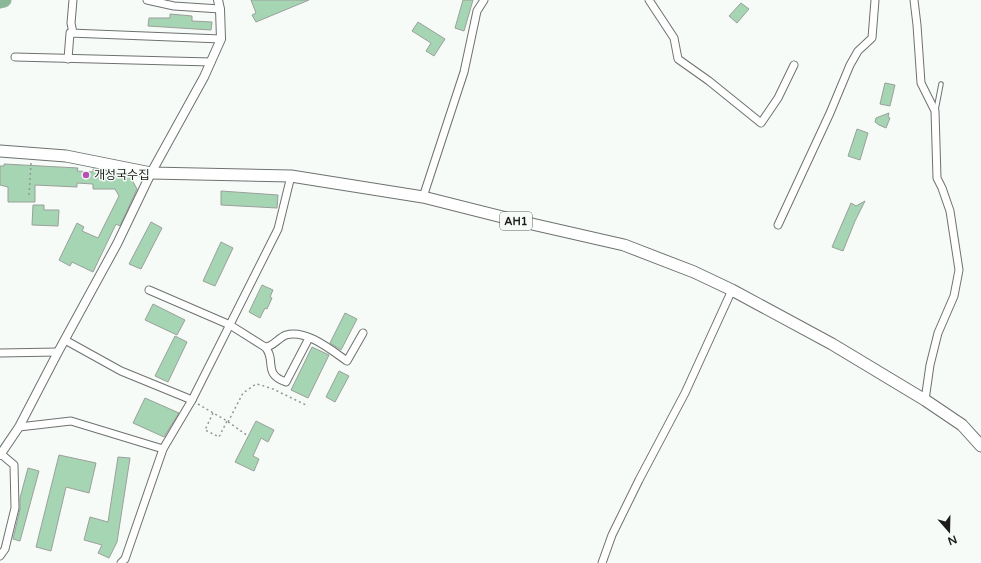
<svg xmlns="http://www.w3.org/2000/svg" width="981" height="563" viewBox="0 0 981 563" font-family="'Varela Round','Noto Sans KR',sans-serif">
	<rect width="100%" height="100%" fill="#f7fbf8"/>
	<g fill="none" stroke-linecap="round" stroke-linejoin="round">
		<!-- river -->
		<path stroke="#8bb998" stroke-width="15" d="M0,1l4,-1"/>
	</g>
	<!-- building -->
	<g fill="#a6d5b3" stroke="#9b9f9c">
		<path d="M251,0h58l-53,22 -4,-7 4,-2z"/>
		<path d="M463,0h10l-9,31 -9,-3z"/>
		<path d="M741,3l8,6 -12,14 -8,-7z"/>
		<path d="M170,14l22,2v5l20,1 -1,8 -63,-4 1,-8h21z"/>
		<path d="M418,22l27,17 -11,17 -8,-5 5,-8 -19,-12z"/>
		<path d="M885,83l10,2 -5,21 -10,-2z"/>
		<path d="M889,113l-1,4 2,1 -4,10 -7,-3 -4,-3 1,-4z"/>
		<path d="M857,129l11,4 -8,27 -12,-4z"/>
		<path d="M4,164l74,4 -1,3 16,1v-3h5l32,7 7,13 -17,37 -4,-2 -23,48 -21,-10 -2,4 -11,-6 18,-37 7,4 -2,4 16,7 21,-42 -4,-7h-22v-5l-16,-1v4l-42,-2v17h-27v-15l-8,-2v-19h4z"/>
		<path d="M221,191l57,4 -1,13 -56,-3z"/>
		<path d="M865,201l-10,20 -12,30 -11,-4 19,-44 5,3z"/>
		<path d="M33,205h11v5h15l-1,16 -26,-1z"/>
		<path d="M151,222l11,6 -21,41 -12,-5z"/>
		<path d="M221,242l12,6 -18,38 -12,-5z"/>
		<path d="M262,285l11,5 -3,7 2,1 -5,11 -2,-1 -5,10 -11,-6z"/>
		<path d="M153,304l32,16 -8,15 -32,-15z"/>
		<path d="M345,313l12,6 -16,31 -11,-7z"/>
		<path d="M175,336l12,6 -19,40 -13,-6z"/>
		<path d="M312,347l17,8 -21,43 -17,-8z"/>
		<path d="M339,371l10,5 -14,26 -9,-5z"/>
		<path d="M145,398l34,15 -15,24 -31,-14z"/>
		<path d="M256,421l18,9 -6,12 -7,-4 -8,18 6,3 -5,12 -19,-9z"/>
		<path d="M59,455l37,8 -7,30 -23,-6 -15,64 -15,-4z"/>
		<path d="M118,457l12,1 -13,84 -8,16 -11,-5 4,-8 -18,-5 6,-23 18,5z"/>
		<path d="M28,468l11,3 -19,70 -7,-2 7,-30v-11z"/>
	</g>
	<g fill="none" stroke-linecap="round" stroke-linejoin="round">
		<!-- service casing -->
		<g stroke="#6e726f" stroke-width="5.5">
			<path id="service" d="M936,110l5,-26"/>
		</g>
		<!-- minor casing -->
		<g stroke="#6e726f" stroke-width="9">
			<g id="minor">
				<path d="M147,0l27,6 46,3"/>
				<path d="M649,0l25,38 4,21 31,22 52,42 17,-25 16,-33"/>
				<path d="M914,0l3,25 4,58 14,28 2,67 5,10 8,23 9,59 -5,26 -16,37 -8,32 -5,35"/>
				<path d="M73,33l-2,-10 2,-23"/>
				<path d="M15,57l196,5"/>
				<path d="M68,59l2,-26 151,6"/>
				<path d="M423,197l41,-125 13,-61 7,-11"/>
				<path d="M778,225l52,-112 20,-48 8,-14 14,-13 3,-38"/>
				<path d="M149,290l81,35 35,22"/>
				<path d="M309,338l-23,44c-24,-8 -9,-22 -21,-35 8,0 13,-9 21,-12 20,-6 45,15 61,26l16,-28"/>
				<path d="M65,340l56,31 71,29"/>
				<path d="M0,353l58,-1"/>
				<path d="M19,427l52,-6 92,28"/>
				<path d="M0,556l5,-7 10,-41 -1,-43 -13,-11"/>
				<path d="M121,563l4,-4 38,-110 29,-49 86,-171 13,-53"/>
				<path d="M602,563l10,-28 27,-55 46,-87 47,-103"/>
			</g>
		</g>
		<!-- tertiary casing -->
		<g stroke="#6e726f" stroke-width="10">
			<path id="tertiary" d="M0,455l19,-28 39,-75 59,-108 34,-71 53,-96 17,-38 -1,-30 -2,-9"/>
		</g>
		<!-- primary casing -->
		<g stroke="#6e726f" stroke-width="13">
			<path id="primary" d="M0,151l66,5 85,17 140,3 132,21 87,22 114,26 70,27 38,18 100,54 93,56 37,25 19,21"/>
		</g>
		<!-- path -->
		<g stroke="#939694" stroke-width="1.5" stroke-dasharray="2 3" stroke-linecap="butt">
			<path d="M29,195l2,-32"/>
			<path d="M198,404l29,17 21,15"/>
			<path d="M213,413l-8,17 14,7 8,-16"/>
			<path d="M228,422l15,-29 13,-9 5,1 12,4 35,17"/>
		</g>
		<!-- service -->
		<use href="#service" stroke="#fff" stroke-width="3.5"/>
		<!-- minor -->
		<use href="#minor" stroke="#fff" stroke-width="7"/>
		<!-- tertiary -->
		<use href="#tertiary" stroke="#fff" stroke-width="8"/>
		<!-- primary -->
		<use href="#primary" stroke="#fff" stroke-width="11"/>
	</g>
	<!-- markers -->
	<circle fill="#b750b4" stroke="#f7fbf8" stroke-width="1.5" cx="86" cy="175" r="4"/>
	<g text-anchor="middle" stroke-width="3" stroke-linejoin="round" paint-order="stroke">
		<!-- shield labels -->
		<rect fill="#f7fbf8" stroke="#5d5f5d" stroke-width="1" x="500" y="212" width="32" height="18" rx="3"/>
		<g font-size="11" font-weight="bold" fill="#1b1c1b">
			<text x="516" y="225">AH1</text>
		</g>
		<!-- poi labels -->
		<g font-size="12" fill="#1b1c1b" stroke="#f7fbf8" text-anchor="start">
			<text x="94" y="179">개성국수집</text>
		</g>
	</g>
	<!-- north arrow -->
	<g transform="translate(949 531) rotate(160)" stroke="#f7fbf8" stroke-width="3" paint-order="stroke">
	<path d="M0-3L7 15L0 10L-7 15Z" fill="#1b1c1b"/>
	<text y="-6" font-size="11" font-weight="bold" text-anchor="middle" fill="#1b1c1b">N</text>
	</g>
</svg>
